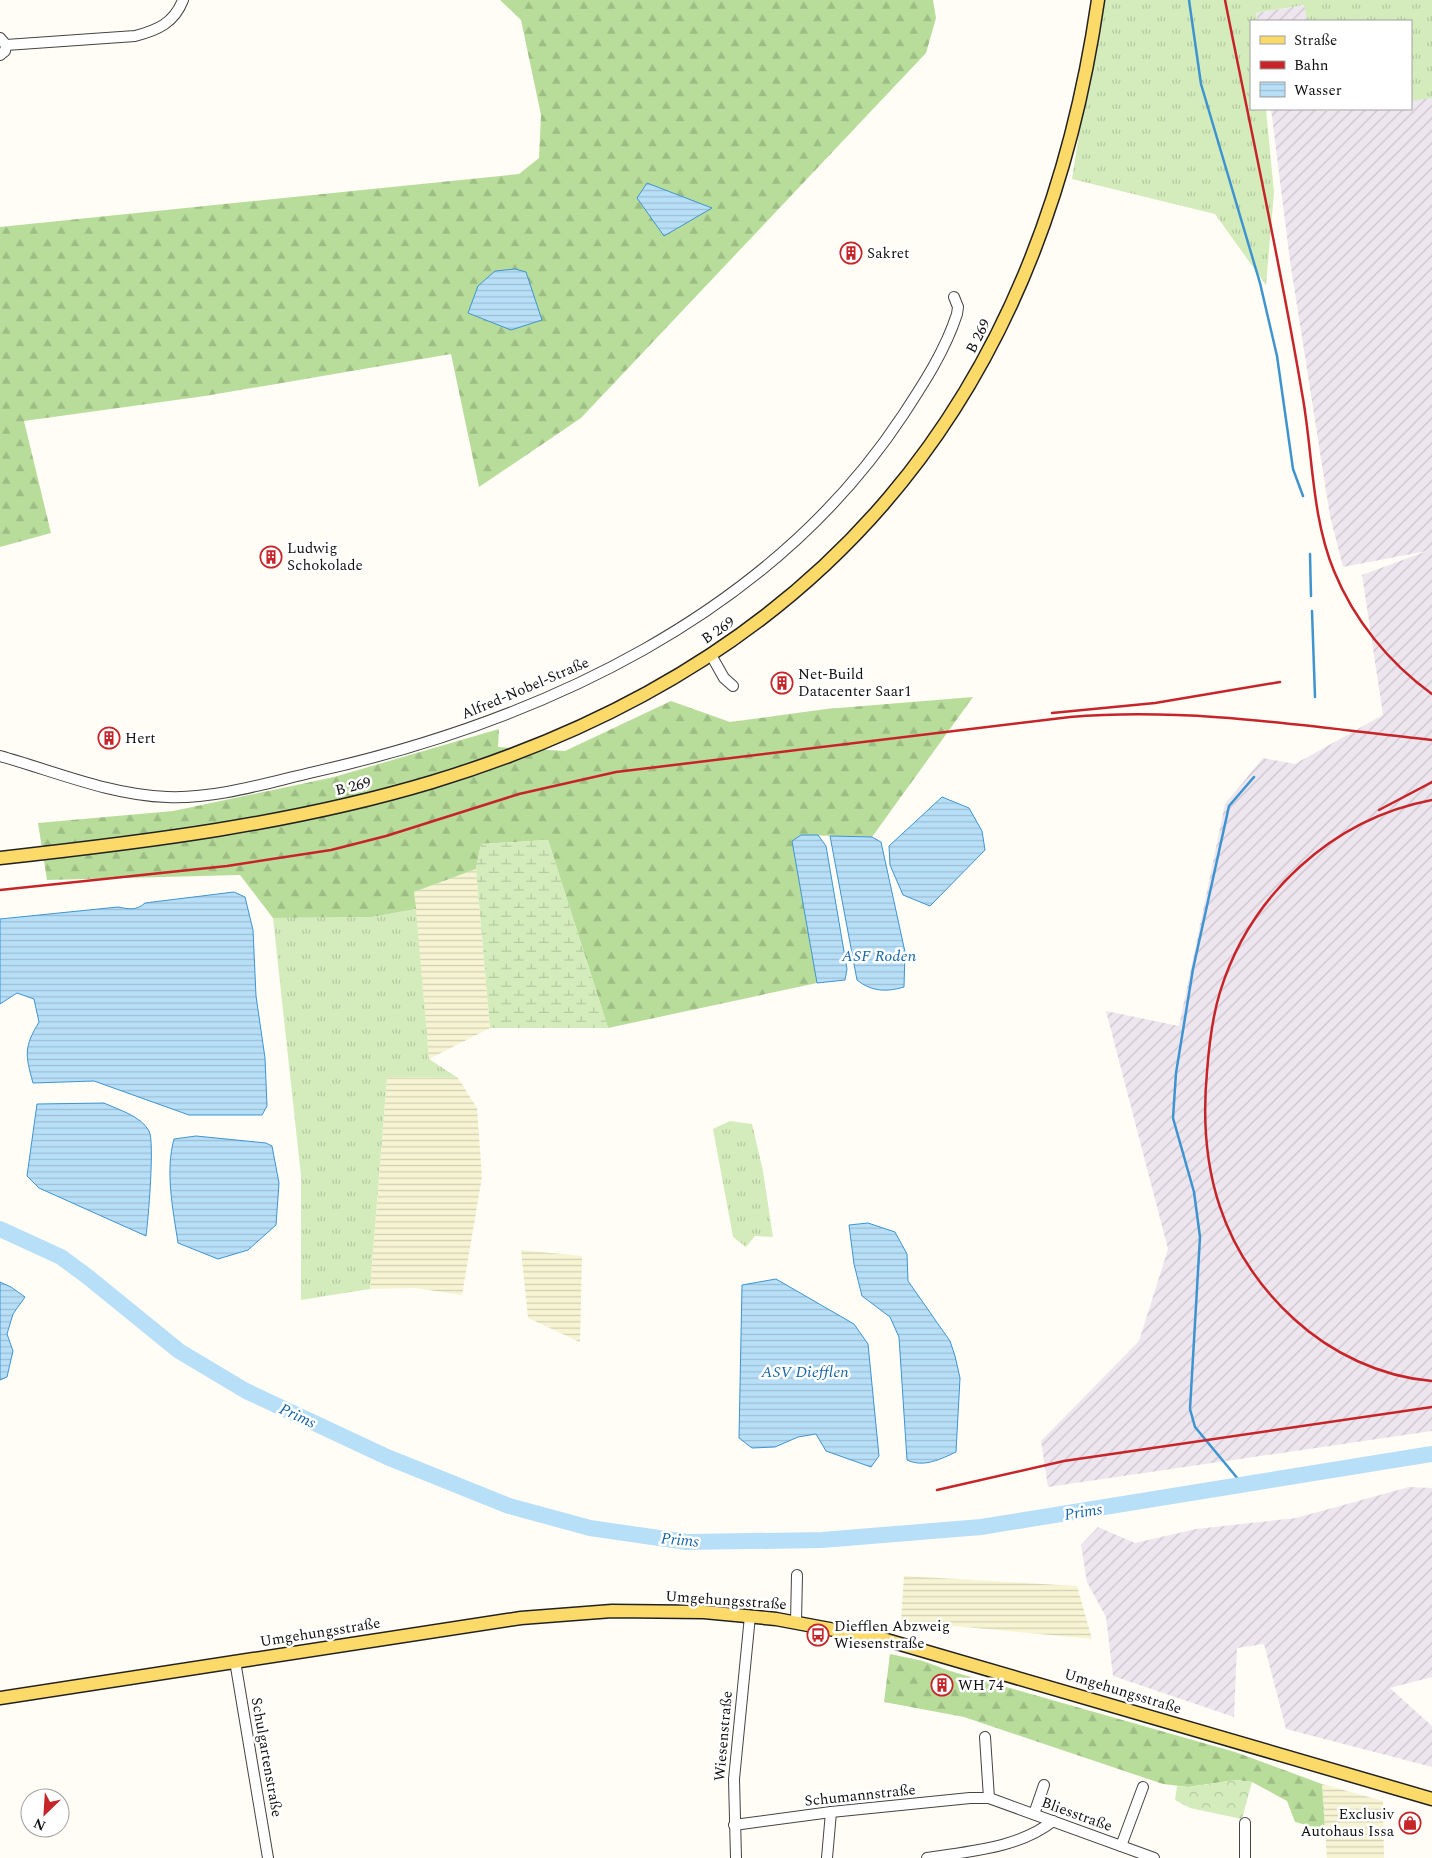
<svg xmlns="http://www.w3.org/2000/svg" width="1432" height="1858" viewBox="0 0 1432 1858" font-family="Spectral,serif">
	<defs>
		<pattern id="industrial-furrows" width="10" height="10" patternUnits="userSpaceOnUse" patternTransform="scale(1.25)"><rect width="10" height="10" fill="#eee6ef"/><path d="M-1 1l2-2M0 10L10 0M9 11l2-2" fill="none" stroke="#cbc4cc"/></pattern>
		<pattern id="farmland-rules" width="6" height="5" patternUnits="userSpaceOnUse" patternTransform="scale(1.25)"><rect width="6" height="5" fill="#f6f4d3"/><path d="M0 2.5h6" fill="none" stroke="#d2d0b4"/></pattern>
		<pattern id="grass-tufts" width="24" height="20" patternUnits="userSpaceOnUse" patternTransform="scale(1.25)"><rect width="24" height="20" fill="#d4ecbc"/><path d="M3 7l-1-3M5 7V3M7 7l1-3M15 17l-1-3M17 17v-4M19 17l1-3" fill="none" stroke="#b5c9a1"/></pattern>
		<pattern id="forest-firs" width="22" height="20" patternUnits="userSpaceOnUse" patternTransform="scale(1.25)"><rect width="22" height="20" fill="#b8dd9b"/><path d="M5 1l3.5 6h-7zM16 11l3.5 6h-7z" fill="#9dbd84"/></pattern>
		<pattern id="wetland-marsh" width="20" height="14" patternUnits="userSpaceOnUse" patternTransform="scale(1.25)"><rect width="20" height="14" fill="#d4ecbc"/><path d="M1 5h8M5 5V1M11 12h8M15 12V8" fill="none" stroke="#b5c9a1"/></pattern>
		<pattern id="park-crowns" width="20" height="18" patternUnits="userSpaceOnUse" patternTransform="scale(1.25)"><rect width="20" height="18" fill="#d4ecbc"/><path d="M2 6a3 3 0 1 1 6 0M12 15a3 3 0 1 1 6 0" fill="none" stroke="#b5c9a1"/></pattern>
		<pattern id="water-rules" width="6" height="5" patternUnits="userSpaceOnUse" patternTransform="scale(1.25)"><rect width="6" height="5" fill="#b8dff8"/><path d="M0 2.5h6" fill="none" stroke="#9dbed4"/></pattern>
	</defs>
	<rect width="100%" height="100%" fill="#fffdf5"/>
	<!-- industrial -->
	<g fill="url(#industrial-furrows)">
		<path d="M1305,5l2,16h-50l-1,-8z"/>
		<path d="M1432,98v1333l-384,56 -7,-46 98,-100 29,-92 -62,-238 73,15 46,-222 38,-46 32,6 88,-49 -21,-140 65,-24 -84,16 -13,-51 -40,-255 -19,-152h46v2l94,-2v-9z"/>
		<path d="M1409,1487l23,1v189l-42,11 42,38v41l-146,-38 -22,-85 -27,4 -3,69 -121,-41 -7,-59 -19,-35 -6,-37 17,-18 37,16 61,-14 100,-11z"/>
	</g>
	<!-- farmland -->
	<g fill="url(#farmland-rules)">
		<path d="M476,869l14,159 -61,31 -15,-167z"/>
		<path d="M387,1077l71,1 19,30 5,69 -20,118 -46,-7 -46,1z"/>
		<path d="M521,1250l61,6 -2,86 -52,-24z"/>
		<path d="M904,1576l173,10 15,53 -191,-18z"/>
		<path d="M1322,1784l61,17 1,57h-57z"/>
	</g>
	<!-- grass -->
	<g fill="url(#grass-tufts)">
		<path d="M1100,0h332v98l-21,3v-80h-104l-3,-16 -48,8 1,8h-6v88h15l8,84 -8,92 -51,-71 -143,-35z"/>
		<path d="M416,909l13,150 29,19 -71,-1 -17,212 -69,11v-124l-28,-258 99,-1z"/>
		<path d="M730,1121l22,3 11,47 10,66 -18,-1 -9,11 -13,-10 -20,-108z"/>
	</g>
	<!-- forest -->
	<g fill="url(#forest-firs)">
		<path d="M500,0h433l3,18 -10,35 -345,365 -102,69 -28,-133 -246,42 -181,25 27,112 -51,14v-320l519,-53 20,-16 2,-43 -20,-95z"/>
		<path d="M973,697l-101,140 -71,-2 -9,6 25,142 -209,45 -60,-188 -67,4 -5,25 -62,23 2,17 -44,8 -99,1 -33,-43 -193,5 -9,-57 135,-12 161,-34 165,-48 -1,18 67,4 106,-50 59,21 96,-13z"/>
		<path d="M890,1654l33,7 27,10 285,81 87,32 3,46 -30,-8 -8,-21 -35,-19 -16,-2 -48,7 -25,-3 -199,-67 -80,-15z"/>
	</g>
	<!-- wetland -->
	<path fill="url(#wetland-marsh)" d="M548,840l60,188h-118l-14,-159 5,-25z"/>
	<!-- park -->
	<path fill="url(#park-crowns)" d="M1236,1780l16,2 -10,37 -52,-11 -15,-8 2,-14 11,1z"/>
	<!-- water -->
	<g fill="url(#water-rules)" stroke="#3d94d1">
		<path d="M647,183l65,25 -48,28 -27,-38z"/>
		<path d="M515,269l11,3 16,48 -31,10 -43,-17 10,-27 17,-15z"/>
		<path d="M942,797l27,11 13,23 3,19 -55,56 -27,-11 -13,-30 -1,-19z"/>
		<path d="M801,835h17l8,11 21,123 -2,11 -28,3 -25,-142z"/>
		<path d="M830,836l42,1 9,5 24,110 -1,35c-17,5 -32,5 -47,-7z"/>
		<path d="M234,892l11,5 8,33 3,66 9,62 2,48 -5,9h-73l-95,-34 -61,2c-8,-29 -9,-36 6,-61l-5,-23 -17,-6 -17,11v-85l118,-12c11,2 18,4 27,-4z"/>
		<path d="M104,1103c15,7 37,13 45,28 6,10 -1,91 -3,105l-107,-48 -12,-12 10,-72z"/>
		<path d="M196,1136l70,7 6,3 7,37 -3,42 -28,25 -30,9 -40,-16c-5,-33 -13,-72 -4,-104z"/>
		<path d="M868,1223l27,9 12,22 1,27 42,60 5,15 5,22 -4,74c-15,7 -32,16 -49,8l-8,-123 -9,-20 -28,-21 -8,-32 -5,-39z"/>
		<path d="M776,1279l78,45 14,20 11,112 -8,11 -45,-16 -10,-17 -18,3 -23,10 -23,1 -13,-10 3,-153z"/>
		<path d="M0,1282l11,5 14,10 -12,17 -6,20 6,17 -6,26 -7,3z"/>
	</g>
	<g fill="none" stroke-linecap="round" stroke-linejoin="round">
		<!-- stream -->
		<g stroke="#3d94d1" stroke-width="2.5">
			<path d="M1189,0l12,84 59,199 17,73 16,113 10,27"/>
			<path d="M1310,554l1,42"/>
			<path d="M1312,611l3,86"/>
			<path d="M1243,1485l-48,-58 -5,-18 10,-172 -6,-45 -21,-74 3,-45 17,-104 36,-163 25,-29"/>
		</g>
		<!-- river -->
		<path stroke="#b8dff8" stroke-width="16" d="M0,1229l61,28 27,20 91,74 67,40 141,66 122,49 81,22 97,14 135,-2 159,-13 451,-73"/>
		<!-- minor casing -->
		<g stroke="#444" stroke-width="12">
			<g id="minor">
				<path d="M0,38l6,7 -1,6 -5,4"/>
				<path d="M6,45l129,-9c23,-6 39,-13 48,-36"/>
				<path d="M711,655l13,23 9,8"/>
				<path d="M0,756c54,15 110,39 167,41 49,2 99,-14 147,-25 227,-51 457,-157 589,-357 21,-32 42,-64 54,-101l1,-7 -4,-10"/>
				<path d="M796,1622l1,-47"/>
				<path d="M235,1661l33,197"/>
				<path d="M985,1737l4,61"/>
				<path d="M1034,1814l10,-29"/>
				<path d="M734,1825l97,-13 139,-14h19l165,60"/>
				<path d="M1121,1846l22,-59"/>
				<path d="M736,1858l-2,-79 16,-163"/>
				<path d="M827,1858l4,-46"/>
				<path d="M927,1858c43,-7 92,-10 126,-37"/>
				<path d="M1245,1858v-35"/>
			</g>
		</g>
		<!-- major casing -->
		<g stroke="#222" stroke-width="15">
			<g id="major">
				<path d="M0,858c145,-16 292,-34 432,-76 390,-118 608,-381 666,-782"/>
				<path d="M0,1698l521,-80 91,-7 92,1 72,7 107,20 549,160"/>
			</g>
		</g>
		<!-- minor -->
		<use href="#minor" stroke="#fff" stroke-width="10"/>
		<!-- major -->
		<use href="#major" stroke="#fbda69" stroke-width="12"/>
		<!-- rail -->
		<g stroke="#c62429" stroke-width="2.5">
			<path d="M1225,0c26,131 55,262 77,393 11,59 9,122 32,178 20,49 55,92 98,123"/>
			<path d="M1052,713l103,-10 125,-21"/>
			<path d="M1432,800c-100,19 -182,95 -212,192 -8,26 -11,53 -13,80 -9,96 14,180 87,247 37,34 87,58 138,62"/>
			<path d="M1379,810l53,-28"/>
			<path d="M0,890l227,-24 104,-16 55,-14 133,-42 97,-22 454,-55c121,-10 242,10 362,23"/>
			<path d="M937,1490l127,-29 368,-54"/>
		</g>
	</g>
	<!-- icons -->
	<defs>
		<g id="building-ring" transform="scale(1.125)"><circle r="9.5" fill="#fff" stroke="#c62429" stroke-width="1.5"/><path d="M-4-6H4V6H1V3H-1V6H-4ZM-2.5-4.3h1.7v1.8h-1.7ZM.8-4.3h1.7v1.8H.8ZM-2.5-1h1.7V.8h-1.7ZM.8-1h1.7V.8H.8Z" fill="#c62429"/></g>
		<g id="bus-ring" transform="scale(1.125)"><circle r="9.5" fill="#fff" stroke="#c62429" stroke-width="1.5"/><path d="M-5-6H5V4H4V6H2V4H-2V6H-4V4H-5ZM-3.5-4V0h7V-4ZM-3.5 1.2v1.5H-2V1.2ZM2 1.2v1.5H3.5V1.2Z" fill="#c62429"/></g>
		<g id="shop-ring" transform="scale(1.125)"><circle r="9.5" fill="#fff" stroke="#c62429" stroke-width="1.5"/><path d="M-5-2.5h2.3a2.7 3.5 0 0 1 5.4 0H5L5.5 6h-11ZM-1.5-2.5h3a1.5 2.3 0 0 0-3 0Z" fill="#c62429"/></g>
	</defs>
	<g fill-rule="evenodd">
		<use href="#building-ring" x="851" y="253"/>
		<use href="#building-ring" x="271" y="557"/>
		<use href="#building-ring" x="782" y="683"/>
		<use href="#building-ring" x="109" y="738"/>
		<use href="#bus-ring" x="818" y="1635"/>
		<use href="#building-ring" x="942" y="1685"/>
		<use href="#shop-ring" x="1410" y="1823"/>
	</g>
	<g text-anchor="middle" stroke-width="5" stroke-linejoin="round" paint-order="stroke">
		<!-- poi labels -->
		<g font-size="15" fill="#111" stroke="#fff" text-anchor="start">
			<text x="867" y="258">Sakret</text>
			<text x="287" y="553">Ludwig<tspan x="287" dy="17">Schokolade</tspan></text>
			<text x="798" y="679">Net-Build<tspan x="798" dy="17">Datacenter Saar1</tspan></text>
			<text x="125" y="743">Hert</text>
			<text x="834" y="1631">Diefflen Abzweig<tspan x="834" dy="17">Wiesenstraße</tspan></text>
			<text x="958" y="1690">WH 74</text>
			<text x="1394" y="1819" text-anchor="end">Exclusiv<tspan x="1394" dy="17">Autohaus Issa</tspan></text>
		</g>
		<!-- street labels -->
		<g font-size="15" fill="#111" stroke="#fff">
			<text transform="translate(978 336) rotate(-63)" y="5">B 269</text>
			<text transform="translate(718 630) rotate(-34)" y="5">B 269</text>
			<text transform="translate(525 688) rotate(-23)" y="5">Alfred-Nobel-Straße</text>
			<text transform="translate(353 786) rotate(-14)" y="5">B 269</text>
			<text transform="translate(726 1600) rotate(4)" y="5">Umgehungsstraße</text>
			<text transform="translate(320 1632) rotate(-9)" y="5">Umgehungsstraße</text>
			<text transform="translate(1123 1691) rotate(17)" y="5">Umgehungsstraße</text>
			<text transform="translate(723 1736) rotate(-85)" y="5">Wiesenstraße</text>
			<text transform="translate(267 1757) rotate(80)" y="5">Schulgartenstraße</text>
			<text transform="translate(860 1795) rotate(-6)" y="5">Schumannstraße</text>
			<text transform="translate(1077 1814) rotate(20)" y="5">Bliesstraße</text>
		</g>
		<!-- water labels -->
		<g font-size="16" font-style="italic" fill="#1565a8" stroke="#fff">
			<text x="879" y="961">ASF Roden</text>
			<text x="805" y="1377">ASV Diefflen</text>
			<text transform="translate(298 1415) rotate(25)" y="6">Prims</text>
			<text transform="translate(1083 1511) rotate(-9)" y="6">Prims</text>
			<text transform="translate(680 1539) rotate(5)" y="6">Prims</text>
		</g>
	</g>
	<!-- legend -->
	<rect x="1250" y="20" width="162" height="90" fill="#ffffff" stroke="#a0a0a0"/>
	<rect x="1260" y="36" width="25" height="8" fill="#fbda69" stroke="#a0a0a0"/>
	<text x="1294" y="45" font-size="15" fill="#111111">Straße</text>
	<rect x="1260" y="61" width="25" height="8" fill="#c62429" stroke="#a0a0a0"/>
	<text x="1294" y="70" font-size="15" fill="#111111">Bahn</text>
	<rect x="1260" y="82" width="25" height="15" fill="url(#water-rules)" stroke="#a0a0a0"/>
	<text x="1294" y="95" font-size="15" fill="#111111">Wasser</text>
	<!-- north arrow -->
	<g transform="translate(45 1813) rotate(205)"><circle r="24" fill="#ffffff" stroke="#a0a0a0"/>
	<path d="M0-4L9 19L0 12L-9 19Z" fill="#c62429"/>
	<text y="-8" font-size="14" font-weight="bold" text-anchor="middle" fill="#111111">N</text>
	</g>
</svg>
